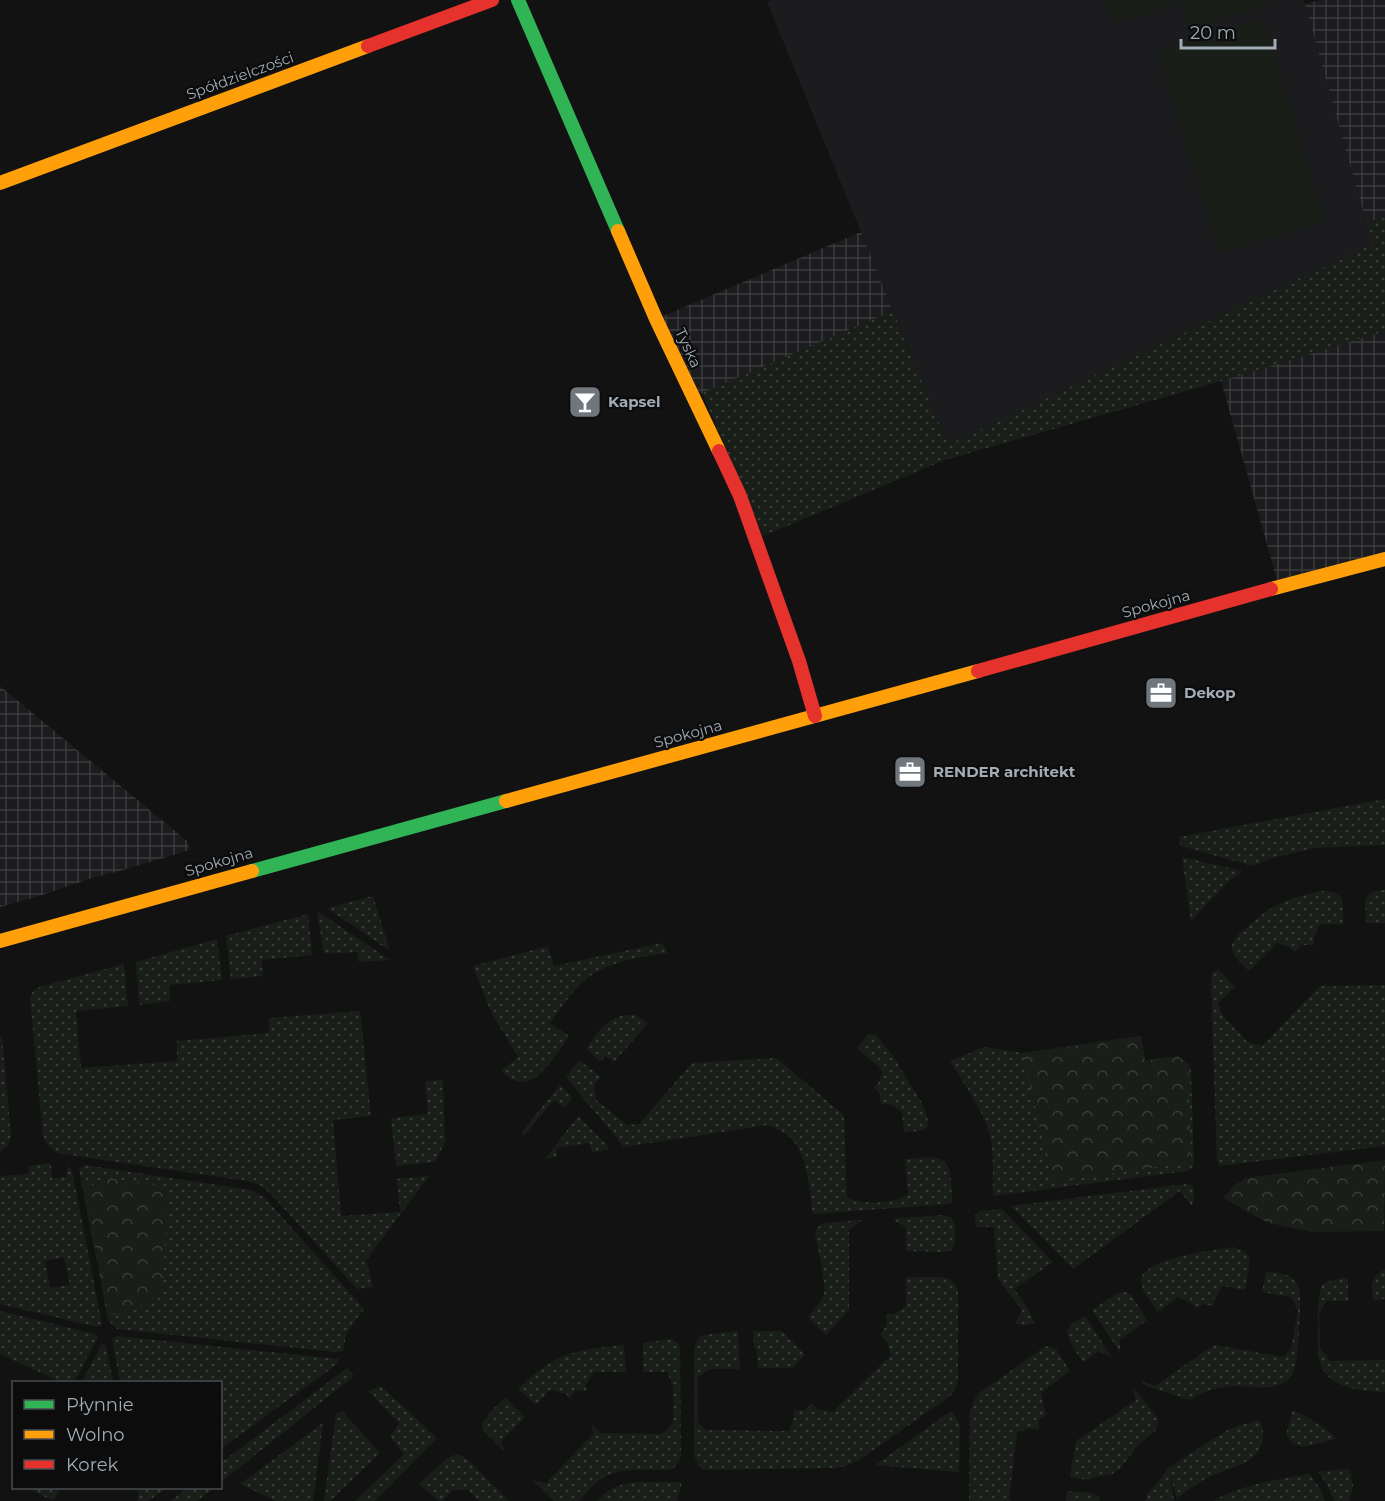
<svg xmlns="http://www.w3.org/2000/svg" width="1385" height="1501" viewBox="0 0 1385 1501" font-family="Montserrat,sans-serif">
	<defs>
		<pattern id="industrial-grid" width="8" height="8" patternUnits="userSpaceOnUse" patternTransform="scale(1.5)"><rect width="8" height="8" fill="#1c1c1e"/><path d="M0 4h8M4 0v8" fill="none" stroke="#3a3a3c"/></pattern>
		<pattern id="grass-dots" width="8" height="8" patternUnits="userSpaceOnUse" patternTransform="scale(1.5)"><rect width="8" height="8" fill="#191f18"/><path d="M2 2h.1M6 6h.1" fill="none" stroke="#373d37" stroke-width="1.8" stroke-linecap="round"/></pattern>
		<pattern id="park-crowns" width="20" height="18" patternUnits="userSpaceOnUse" patternTransform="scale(1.5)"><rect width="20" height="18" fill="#191f18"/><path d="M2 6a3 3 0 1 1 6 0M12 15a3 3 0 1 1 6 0" fill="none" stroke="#373d37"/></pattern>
	</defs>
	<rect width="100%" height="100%" fill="#121212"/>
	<!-- built -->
	<path fill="#1c1c1e" d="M772,0h532l68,244 -424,201 -181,-443z"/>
	<!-- industrial -->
	<g fill="url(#industrial-grid)">
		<path d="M1320,0h65v218l-19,4 -61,-218z"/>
		<path d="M861,232l32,79 -200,86 -37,-78z"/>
		<path d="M1385,331v222l-106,34 -58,-206z"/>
		<path d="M0,686l187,155 3,9 -74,22 -24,6 -56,19 -36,10z"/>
	</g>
	<!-- grass -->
	<g fill="url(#grass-dots)" fill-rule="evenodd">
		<path d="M1385,218v113l-164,50 -276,79 -182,76 -61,-143 191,-82 55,134 424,-201 -6,-22z"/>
		<path d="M1385,799v46l-71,3 -42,10 -19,8 -73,-20 -1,-9z"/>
		<path d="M1182,857l61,14 -14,10 -38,40z"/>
		<path d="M1385,890v33h-19c0,-20 -6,-32 19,-33z"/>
		<path d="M1321,891c26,0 22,12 22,33h-23l-6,13v8h-13l-6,7 -8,-6 -10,-3 -28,28c-6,-6 -15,-13 -17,-22 -1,-8 6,-14 12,-19 25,-25 42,-31 77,-39z"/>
		<path d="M373,896l17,55 -63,-43z"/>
		<path d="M317,911l73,49 -31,2 -2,-10 -33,2z"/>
		<path d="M308,914l4,41 -50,5 1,16 -32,3 -5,-43z"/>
		<path d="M217,939l5,41 -52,5v16l-31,4 -3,-43z"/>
		<path d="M662,943l6,10c-27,3 -55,8 -78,23 -16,11 -28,31 -40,47l19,13c-9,13 -30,48 -47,46 -9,0 -14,-5 -21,-11l17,-14 -28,-47 -17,-44 75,-20 6,20z"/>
		<path d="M124,964l4,42 -52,5 5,57 96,-7v-20l92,-8v-15l91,-7 11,105 -38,4 8,96 59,-4 -3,-33 32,-3 -63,84 7,27 -16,2 -86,-95 -11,-9 -13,-4 -190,-28c-7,-5 -11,-9 -14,-17l-13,-138 3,-7 6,-4z"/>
		<path d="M1218,969l17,18 -17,16 4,12 26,27 14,4 58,-60 65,-1v161l-166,20 -2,-5 -6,-177 1,-11z"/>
		<path d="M625,1015h10l13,8 -34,39 -8,-6 -6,5 -14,-12c12,-17 18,-29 39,-34z"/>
		<path d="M869,1034h6l18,22 29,47 6,17 -1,8 -7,3 -16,1 -2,-20 -12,-8h-9l-1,-10 -6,-7 6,-6 2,-11 -25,-22z"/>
		<path d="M2,1036l9,99c-1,9 -4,13 -11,17v-115z"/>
		<path d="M1141,1036l4,25c16,-2 38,-11 46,8l3,96 -5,6 -196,25c-1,-21 2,-45 -4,-65 -8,-24 -26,-48 -39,-70l34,-14 39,6z"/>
		<path d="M776,1058l68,57 3,83c18,7 43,6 61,-3l-3,-36c44,-4 46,-3 47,42l-3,3 -136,10c-4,-25 -5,-65 -27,-80 -6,-4 -12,-6 -18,-9l-144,22 -58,-70 13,-17 22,17 -7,8 2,15 31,25 12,-1 53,-61z"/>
		<path d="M443,1080l2,62 -10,20 -39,4 -5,-48 37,-4 -3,-33z"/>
		<path d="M560,1085l13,13 -9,10 -10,-8 -30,36 -3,-3z"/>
		<path d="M578,1116l30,30v4l-16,2 -2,-9 -34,5 1,9 -12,2z"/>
		<path d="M51,1163l1,15 15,-1v-11l5,4 30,155 -5,2 -97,-23v-128l29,-2v-8zM64,1257l6,28 -20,3 -5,-27z"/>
		<path d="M84,1165l167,25 14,8 99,111 -17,23 -4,19 -8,1 -218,-23 -9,-9 -10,-53 6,-3 -2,-6 -5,4 -18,-92z"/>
		<path d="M1186,1184l6,1c4,8 2,13 0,21l-12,-15 -107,78 -62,-63z"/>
		<path d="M1002,1209l51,53 -39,27 14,20 7,14 -9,2 -11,-1 7,-14 -24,-31 -4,-52h-18l-1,-11 4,-5z"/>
		<path d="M944,1215l8,3c4,10 5,23 0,32l-6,2 -40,-1v-24l-12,-7 4,-2z"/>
		<path d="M862,1220l-13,10v80l-23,25 -18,-18c5,-7 14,-15 16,-24 2,-10 -7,-48 -9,-61l3,-5 5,-4z"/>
		<path d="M1233,1247l11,4 6,8 -5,31 -22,-4 -9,14 -1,6 -9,-2 -9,4 -3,-4 -14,-7 -20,15c-6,-9 -18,-22 -17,-33 3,-20 75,-30 92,-32z"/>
		<path d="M1385,1269v30l-12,1c-1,-17 -4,-21 12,-31z"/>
		<path d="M1266,1272c10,1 23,1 30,10 2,4 4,9 4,13 1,12 -2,69 -7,78 -2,4 -6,8 -10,10 -15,8 -29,3 -45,3 -18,0 -33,4 -48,14l-44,-14 -4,-5 13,5 59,-41 70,12 7,-8 7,-38 -7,-14 -29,-5z"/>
		<path d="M906,1277h38l8,4 6,8v89l-3,12 -6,7 -90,63 -13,6 -10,2 -132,2 -6,-5 -4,-10v-102c1,-7 2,-15 9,-18l35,-4 2,38h-30l-12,8v44l7,9 84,1 5,-14v-7h11l7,-7 5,6 16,3 58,-57 -4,-13 -7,-8 7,-9 -1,-11h8l12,-8z"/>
		<path d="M1342,1278h6v23h-22l-7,14 1,33 10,13 55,-1v32c-24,0 -60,-5 -66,-32 -2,-11 -1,-22 -1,-33 0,-14 -1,-28 4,-42l8,-4z"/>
		<path d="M1126,1292l6,4 15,24 -27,20v12l-28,-42 26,-17z"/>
		<path d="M0,1311l95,23 3,4 -24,44h-13l-61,-28z"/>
		<path d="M1085,1316l27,42 -13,-7 -16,11c-4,-7 -21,-27 -14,-35 3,-5 11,-8 16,-11z"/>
		<path d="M753,1331h29l23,24 -13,13h-34l-1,-18 -3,-3z"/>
		<path d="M117,1336l221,23v1l-1,4 -116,85 -1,-67h-100l-8,-43z"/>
		<path d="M671,1339l7,4 2,5 1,108 -3,7 -5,6c-23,3 -50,-4 -70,9 -9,5 -17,15 -24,23h-25l-21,-21 13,3 47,-49 -1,-10 8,9 62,1 11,-11v-37l-6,-14h-24v-29z"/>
		<path d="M102,1344l4,2 7,36h-31z"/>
		<path d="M624,1345l2,27h-33l-7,13v6l-11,-1 -5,8 -4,-4 -16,-4 -14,15 -18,-16c9,-8 18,-18 29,-24 24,-16 50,-17 77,-20z"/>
		<path d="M1046,1346l10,3 14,22 -29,22 3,15 3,6 -8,5v11l-8,-2 -14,4 -8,67 2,2h-42l1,-89 4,-12 5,-7z"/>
		<path d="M347,1368l7,8 -133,106v-19z"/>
		<path d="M381,1386l56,52 -62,63h-20l49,-47 -14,-17 9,-14 -31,-32z"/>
		<path d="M1132,1386l26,32 -1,11 -19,16 -18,24 -8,5 -18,3 -5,3 -19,-3 6,-36 60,-41z"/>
		<path d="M506,1398l19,19 -24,24 4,11 -22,-22 -1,-6 10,-14z"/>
		<path d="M1293,1410c15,8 32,16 43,29l-33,8 -10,-4 -7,-8z"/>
		<path d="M342,1411l38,42 -50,48h-6l12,-87z"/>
		<path d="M951,1411l6,8 3,7 -1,46 -84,-7z"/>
		<path d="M1259,1420c4,8 5,13 3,22 -6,23 -31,25 -49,33 -13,6 -24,14 -36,23l-7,-23 4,26h-29l3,-8 11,-12 9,-13 58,-37 12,-5z"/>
		<path d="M323,1423l-10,78h-37l-36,-17z"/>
		<path d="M454,1455l8,1 6,4 41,41h-30l-11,-11h-15l-11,11h-3l-20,-17 27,-25z"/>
		<path d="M1345,1469l5,1 3,16 -4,15h-15l-8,-18 -8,-11z"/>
		<path d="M1309,1474l11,14 5,13h-112c30,-17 63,-21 96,-27z"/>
		<path d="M638,1482h44l-5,19h-80c14,-14 21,-17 41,-19z"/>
		<path d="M30,1488h31l-8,13 -24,-12z"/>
		<path d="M138,1488h29l-19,13h-10z"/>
		<path d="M188,1488h26l-17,13h-27z"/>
		<path d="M1067,1491l24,2 8,4 1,4h-34z"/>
	</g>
	<!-- park -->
	<g fill="url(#park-crowns)">
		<path d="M1141,1036l4,25 33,-5 10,9 3,97 -139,20 -29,-129z"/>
		<path d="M1385,1160l-1,71 -73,1 -45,-10 -43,-24 11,-12 11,-8z"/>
		<path d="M105,1177l57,9 6,9 -6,101 -43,20 -11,-4 -24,-121z"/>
	</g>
	<!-- pitch -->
	<g fill="#191f18">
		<path d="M1106,0h69l1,4 -63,19z"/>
		<path d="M1180,0h89l1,4 -81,25z"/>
		<path d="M1263,19l62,202 -106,32 -62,-202z"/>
	</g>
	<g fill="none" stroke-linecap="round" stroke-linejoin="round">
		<!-- fast -->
		<g stroke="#30b455" stroke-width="14">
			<path d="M518,0l100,231"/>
			<path d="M252,871l254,-70"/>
		</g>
		<!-- slow -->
		<g stroke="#ff9f0a" stroke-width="14">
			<path d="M0,183l368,-137"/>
			<path d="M618,231l38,88 63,132"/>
			<path d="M1271,589l114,-30"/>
			<path d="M506,801l472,-130"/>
			<path d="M0,941l252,-70"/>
		</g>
		<!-- jam -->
		<g stroke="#e5322d" stroke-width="14">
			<path d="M368,46l124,-46"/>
			<path d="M719,451l21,45 59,165 16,55"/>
			<path d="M978,671l293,-82"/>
		</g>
	</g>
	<!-- icons -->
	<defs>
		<g id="bar-square" transform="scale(1.725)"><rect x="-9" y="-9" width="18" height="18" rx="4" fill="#6f767c" stroke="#0c0c0d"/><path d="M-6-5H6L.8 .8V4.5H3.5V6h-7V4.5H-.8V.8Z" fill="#fff"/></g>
		<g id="office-square" transform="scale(1.725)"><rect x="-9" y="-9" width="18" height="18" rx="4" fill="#6f767c" stroke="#0c0c0d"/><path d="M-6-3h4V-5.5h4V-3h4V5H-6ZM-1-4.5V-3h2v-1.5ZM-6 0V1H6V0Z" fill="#fff"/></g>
	</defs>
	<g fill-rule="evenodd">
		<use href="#bar-square" x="585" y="402"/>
		<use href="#office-square" x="1161" y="693"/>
		<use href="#office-square" x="910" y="772"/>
	</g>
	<g text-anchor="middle" stroke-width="4.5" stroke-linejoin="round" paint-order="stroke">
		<!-- street labels -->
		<g font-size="15" fill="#a1acb5" stroke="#0c0c0d">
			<text transform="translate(240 76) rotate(-20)" y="5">Spółdzielczości</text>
			<text transform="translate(688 348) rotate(65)" y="5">Tyska</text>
			<text transform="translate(1156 604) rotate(-15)" y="5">Spokojna</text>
			<text transform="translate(688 734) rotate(-15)" y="5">Spokojna</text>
			<text transform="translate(219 862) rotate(-16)" y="5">Spokojna</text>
		</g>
		<!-- poi labels -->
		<g font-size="15" font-weight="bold" fill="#a1acb5" stroke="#0c0c0d" text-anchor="start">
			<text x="608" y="407">Kapsel</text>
			<text x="1184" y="698">Dekop</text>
			<text x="933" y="777">RENDER architekt</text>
		</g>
	</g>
	<!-- legend -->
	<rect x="12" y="1381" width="210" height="108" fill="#0c0c0d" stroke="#484c50" stroke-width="1.5"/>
	<rect x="24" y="1400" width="30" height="9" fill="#30b455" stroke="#484c50" stroke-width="1.5"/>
	<text x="66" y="1411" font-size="18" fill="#a1acb5">Płynnie</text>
	<rect x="24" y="1430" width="30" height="9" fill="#ff9f0a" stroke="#484c50" stroke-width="1.5"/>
	<text x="66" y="1441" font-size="18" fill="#a1acb5">Wolno</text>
	<rect x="24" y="1460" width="30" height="9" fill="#e5322d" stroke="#484c50" stroke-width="1.5"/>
	<text x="66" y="1471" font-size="18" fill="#a1acb5">Korek</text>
	<!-- scale -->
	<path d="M1181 39v9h94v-9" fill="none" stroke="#a1acb5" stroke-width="3"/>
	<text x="1190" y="39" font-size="18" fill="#a1acb5" stroke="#0c0c0d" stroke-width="4.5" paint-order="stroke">20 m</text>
</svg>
